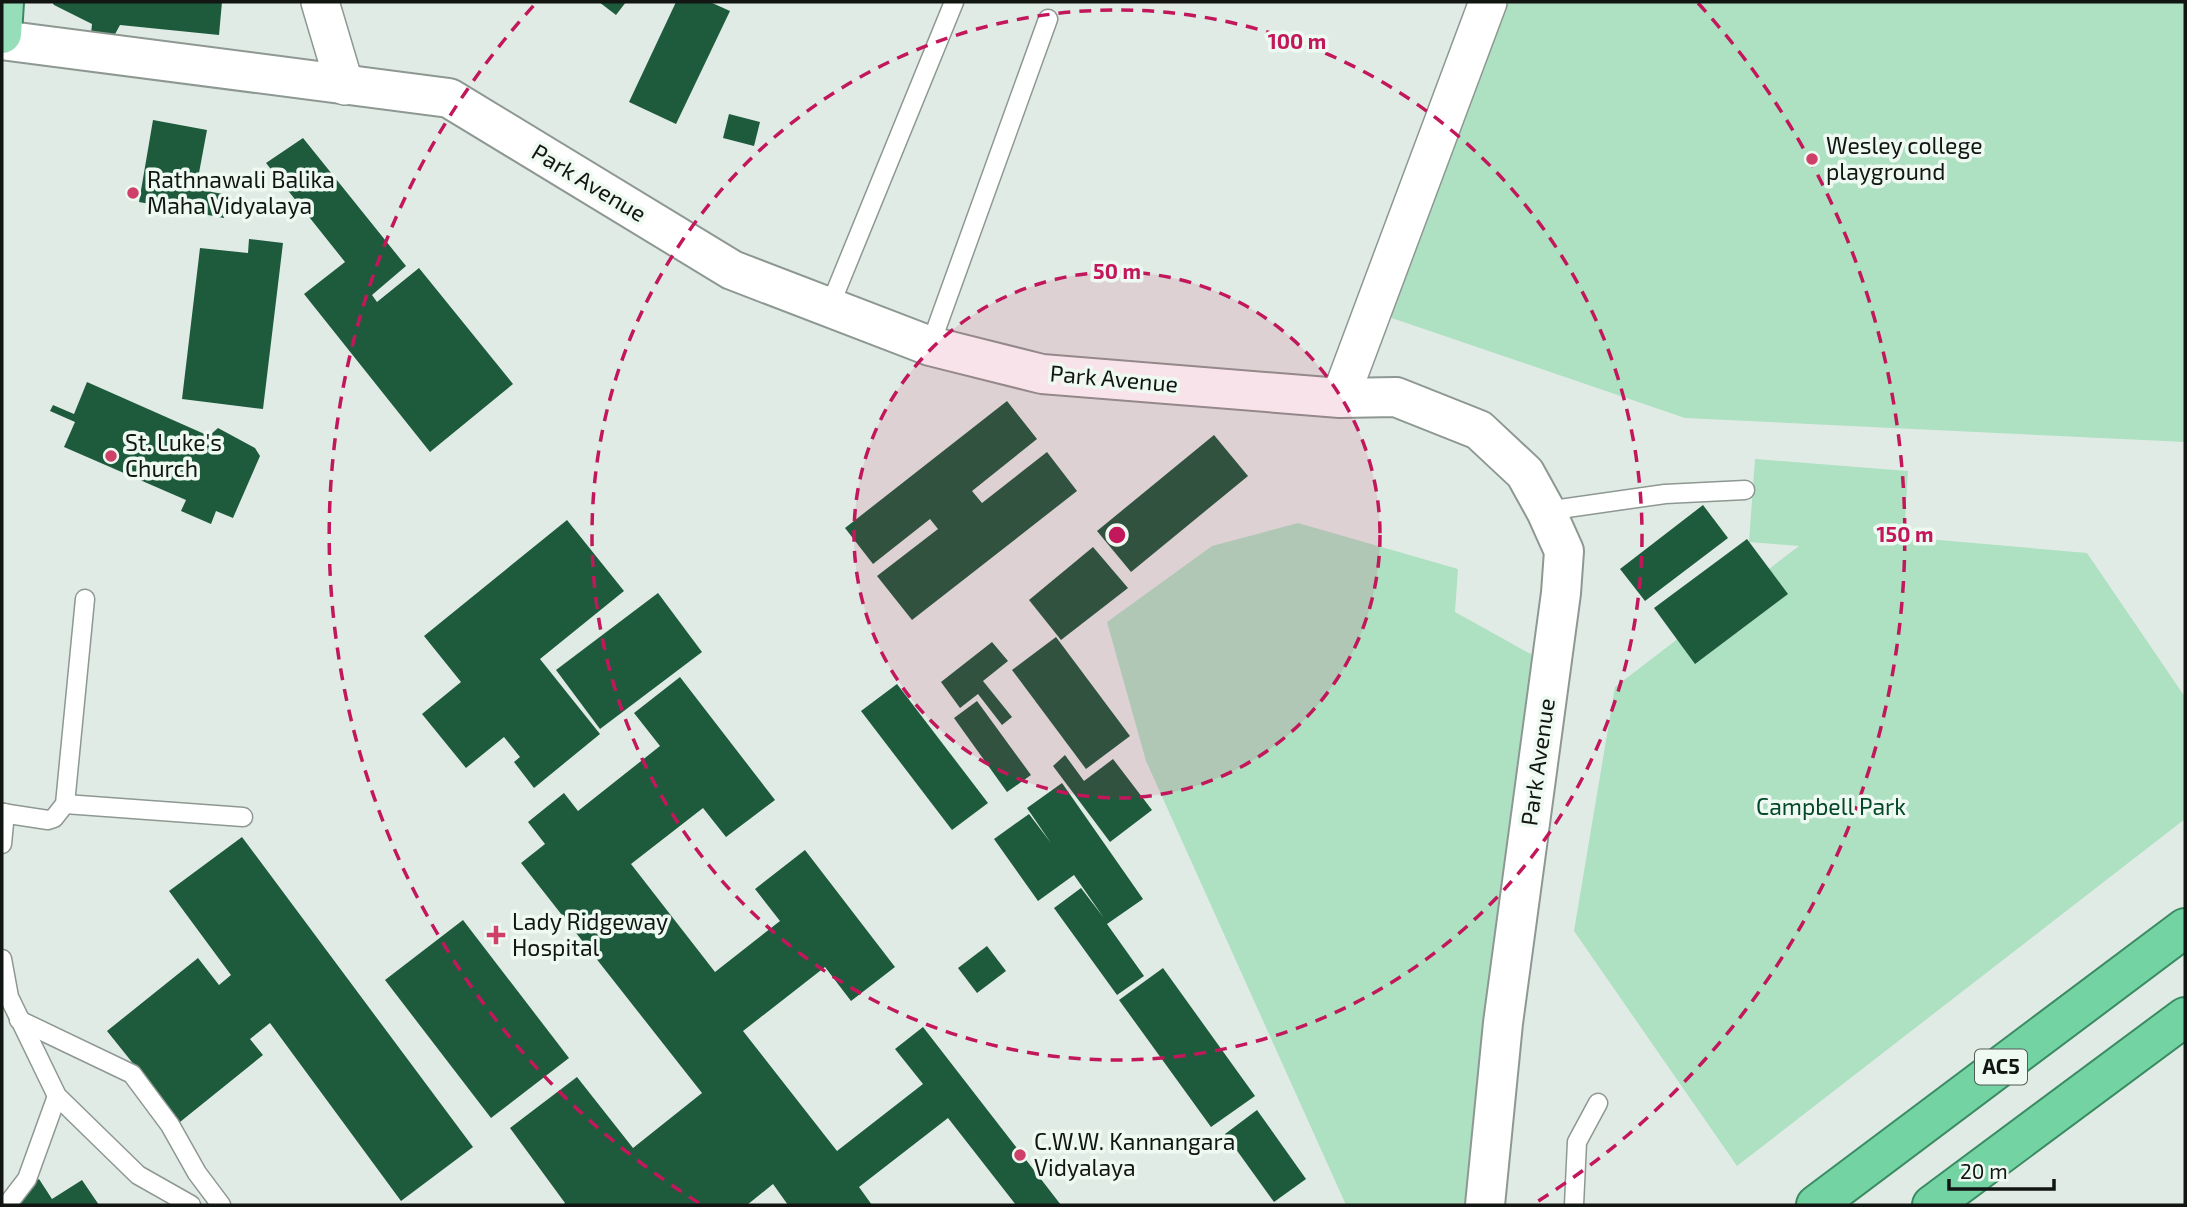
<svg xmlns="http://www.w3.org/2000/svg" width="2187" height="1207" viewBox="0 0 2187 1207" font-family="'Exo 2',sans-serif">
	<rect width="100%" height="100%" fill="#e1ebe5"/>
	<!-- green -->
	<g fill="#aee0c2">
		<path d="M1497,2h687l1,440 -500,-24 -305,-104z"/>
		<path d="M1755,459l153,12 -4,66 183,16 98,144v122l-448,347 -163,-235 41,-244 184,-141 -50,-4z"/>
		<path d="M1298,523l160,46 -3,43 81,45 -65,548h-125l-200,-444 -39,-139 105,-76z"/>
	</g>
	<!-- building -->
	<g fill="#1e5b3d">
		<path d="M52,2h170l-3,33 -99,-10 -6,11 -23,-2 1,-10 -38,-19z"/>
		<path d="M599,2h27l-10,13z"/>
		<path d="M676,2h34l20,9 -54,113 -47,-22z"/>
		<path d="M729,114l31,8 -6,24 -31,-8z"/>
		<path d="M153,120l54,10 -11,59 32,6 -4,23 -85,-16z"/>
		<path d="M303,138l103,128 -34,29 5,7 42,-34 94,116 -83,68 -126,-158 41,-32 -79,-99z"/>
		<path d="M249,239l34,4 -20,166 -81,-10 18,-151 48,5z"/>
		<path d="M87,382l122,54 9,-8 37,20 5,8 -27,62 -17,-7 -5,13 -30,-13 5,-11 -122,-53 11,-25 -25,-11 3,-6 21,9z"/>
		<path d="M1007,401l30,38 -65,52 10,12 65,-51 30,39 -165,129 -35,-44 61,-47 -8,-10 -57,45 -28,-36z"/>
		<path d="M1214,435l34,41 -117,96 -34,-41z"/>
		<path d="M1703,505l25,33 -83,63 -25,-32z"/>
		<path d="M567,520l57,71 -84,68 60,75 -66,54 -20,-26 6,-5 -16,-20 -38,31 -44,-54 39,-32 -37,-46z"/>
		<path d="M1747,539l41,55 -93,70 -41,-56z"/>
		<path d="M1093,547l35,41 -67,52 -32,-40z"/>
		<path d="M658,593l44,59 -102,77 -44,-59z"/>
		<path d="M1056,637l74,99 -44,33 -74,-99z"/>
		<path d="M992,642l16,19 -25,20 29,36 -10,8 -24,-31 -18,14 -19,-26z"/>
		<path d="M680,677l95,123 -49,37 -23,-29 -72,56 84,108 65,-51 -25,-32 50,-39 90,117 -44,34 -26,-34 -82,64 94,120 86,-67 -28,-35 28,-22 138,178h-45l-68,-87 -89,69 13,18h-84l-15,-21 -26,21h-184l2,-2 -55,-75 67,-51 56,71 69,-55 -181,-230 24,-19 -17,-22 36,-29 14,18 82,-65 -26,-33z"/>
		<path d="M897,684l91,119 -36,27 -91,-119z"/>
		<path d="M977,701l54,74 -24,17 -53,-74z"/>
		<path d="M1065,755l19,26 29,-22 39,51 -42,32 -57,-76z"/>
		<path d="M1062,783l81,116 -36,25 37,52 -27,19 -63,-87 27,-20 23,30 -30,-43 -36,26 -44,-62 35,-25 22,29 -24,-35z"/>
		<path d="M242,837l231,310 -72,54 -131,-178 -20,16 13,16 -83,67 -73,-91 91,-73 21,27 12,-10 -62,-84z"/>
		<path d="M463,920l106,138 -78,60 -106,-138z"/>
		<path d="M987,946l19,25 -29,22 -19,-25z"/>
		<path d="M1163,968l92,128 -44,31 -92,-127z"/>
		<path d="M1257,1110l49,69 -32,23 -49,-68z"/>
		<path d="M39,1179l13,20 30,-19 17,25h-94l-2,-2z"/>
	</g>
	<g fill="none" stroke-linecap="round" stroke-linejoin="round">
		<!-- service casing -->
		<g stroke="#8e9892" stroke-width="21">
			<g id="service">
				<path d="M829,308l125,-306"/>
				<path d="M930,346l118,-327"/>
				<path d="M1546,511l119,-17 80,-4"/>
				<path d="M65,804l178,13"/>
				<path d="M2,813l46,7 6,-2 11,-14 20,-205"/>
				<path d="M2,844l3,-31"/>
				<path d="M2,959l7,38 48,99 81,79 53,30"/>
				<path d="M19,1020l113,54 38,51 27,48 24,32"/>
				<path d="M7,1205l20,-26 30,-83"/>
				<path d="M1574,1205l3,-63 21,-39"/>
			</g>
		</g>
		<!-- minor casing -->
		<g stroke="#8e9892" stroke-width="40">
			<g id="minor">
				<path d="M320,2l25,84"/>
				<path d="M1340,398l148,-396"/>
			</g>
		</g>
		<!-- tertiary casing -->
		<g stroke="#8e9892" stroke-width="42">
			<path id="tertiary" d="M2,40l447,58 283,172 198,76 112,28 298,24 56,-1 83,33 46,43 21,38 18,40 -3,42 -58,430 -18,182"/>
		</g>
		<!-- primary casing -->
		<g stroke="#3a8a62" stroke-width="42">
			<path id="primary" d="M2,34l2,-32"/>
		</g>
		<!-- trunk casing -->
		<g stroke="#3a8a62" stroke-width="42">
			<g id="trunk">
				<path d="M1816,1205l369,-277"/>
				<path d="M1932,1205l253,-188"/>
			</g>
		</g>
		<!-- service -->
		<use href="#service" stroke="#fff" stroke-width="18"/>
		<!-- minor -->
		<use href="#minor" stroke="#fff" stroke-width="37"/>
		<!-- tertiary -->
		<use href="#tertiary" stroke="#fff" stroke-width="38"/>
		<!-- primary -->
		<use href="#primary" stroke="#96deba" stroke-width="38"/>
		<!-- trunk -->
		<use href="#trunk" stroke="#73d3a3" stroke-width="38"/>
	</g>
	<!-- distance rings -->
	<circle cx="1117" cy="535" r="263" fill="#c2185b" fill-opacity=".12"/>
	<g fill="none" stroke="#c2185b" stroke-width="3.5" stroke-dasharray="12 9">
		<circle cx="1117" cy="535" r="263"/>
		<circle cx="1117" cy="535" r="525"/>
		<path d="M699 1203A788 788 0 0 1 536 3M1698 3A788 788 0 0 1 1535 1203"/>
	</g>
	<!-- markers -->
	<g fill="#ce4067" stroke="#eef9f2" stroke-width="2.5">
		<circle cx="1812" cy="159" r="7"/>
		<circle cx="133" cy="193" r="7"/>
		<circle cx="111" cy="456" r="7"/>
		<path d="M492.5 924.5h7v7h7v7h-7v7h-7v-7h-7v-7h7z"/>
		<circle cx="1020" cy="1155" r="7"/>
	</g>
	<g text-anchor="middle" stroke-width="7" stroke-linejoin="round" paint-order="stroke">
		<!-- shield labels -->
		<rect fill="#eef9f2" stroke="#545a56" stroke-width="2" x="1975" y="1049.5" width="52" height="35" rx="5"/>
		<g font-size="21" font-weight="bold" fill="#121613">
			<text x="2001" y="1074">AC5</text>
		</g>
		<!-- poi labels -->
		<g font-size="23" fill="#121613" stroke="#eef9f2" text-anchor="start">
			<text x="1826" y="154">Wesley college<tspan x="1826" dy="26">playground</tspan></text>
			<text x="147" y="188">Rathnawali Balika<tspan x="147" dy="26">Maha Vidyalaya</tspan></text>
			<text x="125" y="451">St. Luke's<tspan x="125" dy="26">Church</tspan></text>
			<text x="512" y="930">Lady Ridgeway<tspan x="512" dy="26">Hospital</tspan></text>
			<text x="1034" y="1150">C.W.W. Kannangara<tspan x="1034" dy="26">Vidyalaya</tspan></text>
		</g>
		<!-- street labels -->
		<g font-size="23" fill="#121613" stroke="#eef9f2">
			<text transform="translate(589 183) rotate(31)" y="8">Park Avenue</text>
			<text transform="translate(1114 379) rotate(5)" y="8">Park Avenue</text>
			<text transform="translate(1538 762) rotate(-82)" y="8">Park Avenue</text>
		</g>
		<!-- park labels -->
		<g font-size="23" fill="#05472b" stroke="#eef9f2">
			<text x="1831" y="815">Campbell Park</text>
		</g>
	</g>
	<circle cx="1117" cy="535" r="10" fill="#c2185b" stroke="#eef9f2" stroke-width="3.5"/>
	<g font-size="21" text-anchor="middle" font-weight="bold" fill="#c2185b" stroke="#eef9f2" stroke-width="7" stroke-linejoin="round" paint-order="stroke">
		<text x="1297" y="49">100 m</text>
		<text x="1117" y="279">50 m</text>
		<text x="1905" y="542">150 m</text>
	</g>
	<!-- border -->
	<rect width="2187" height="1207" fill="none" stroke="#121613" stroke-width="7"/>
	<!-- scale -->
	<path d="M1949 1179v10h105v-10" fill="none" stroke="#121613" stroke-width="3.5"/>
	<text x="1960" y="1179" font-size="21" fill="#121613" stroke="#eef9f2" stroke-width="5" paint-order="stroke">20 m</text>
</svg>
